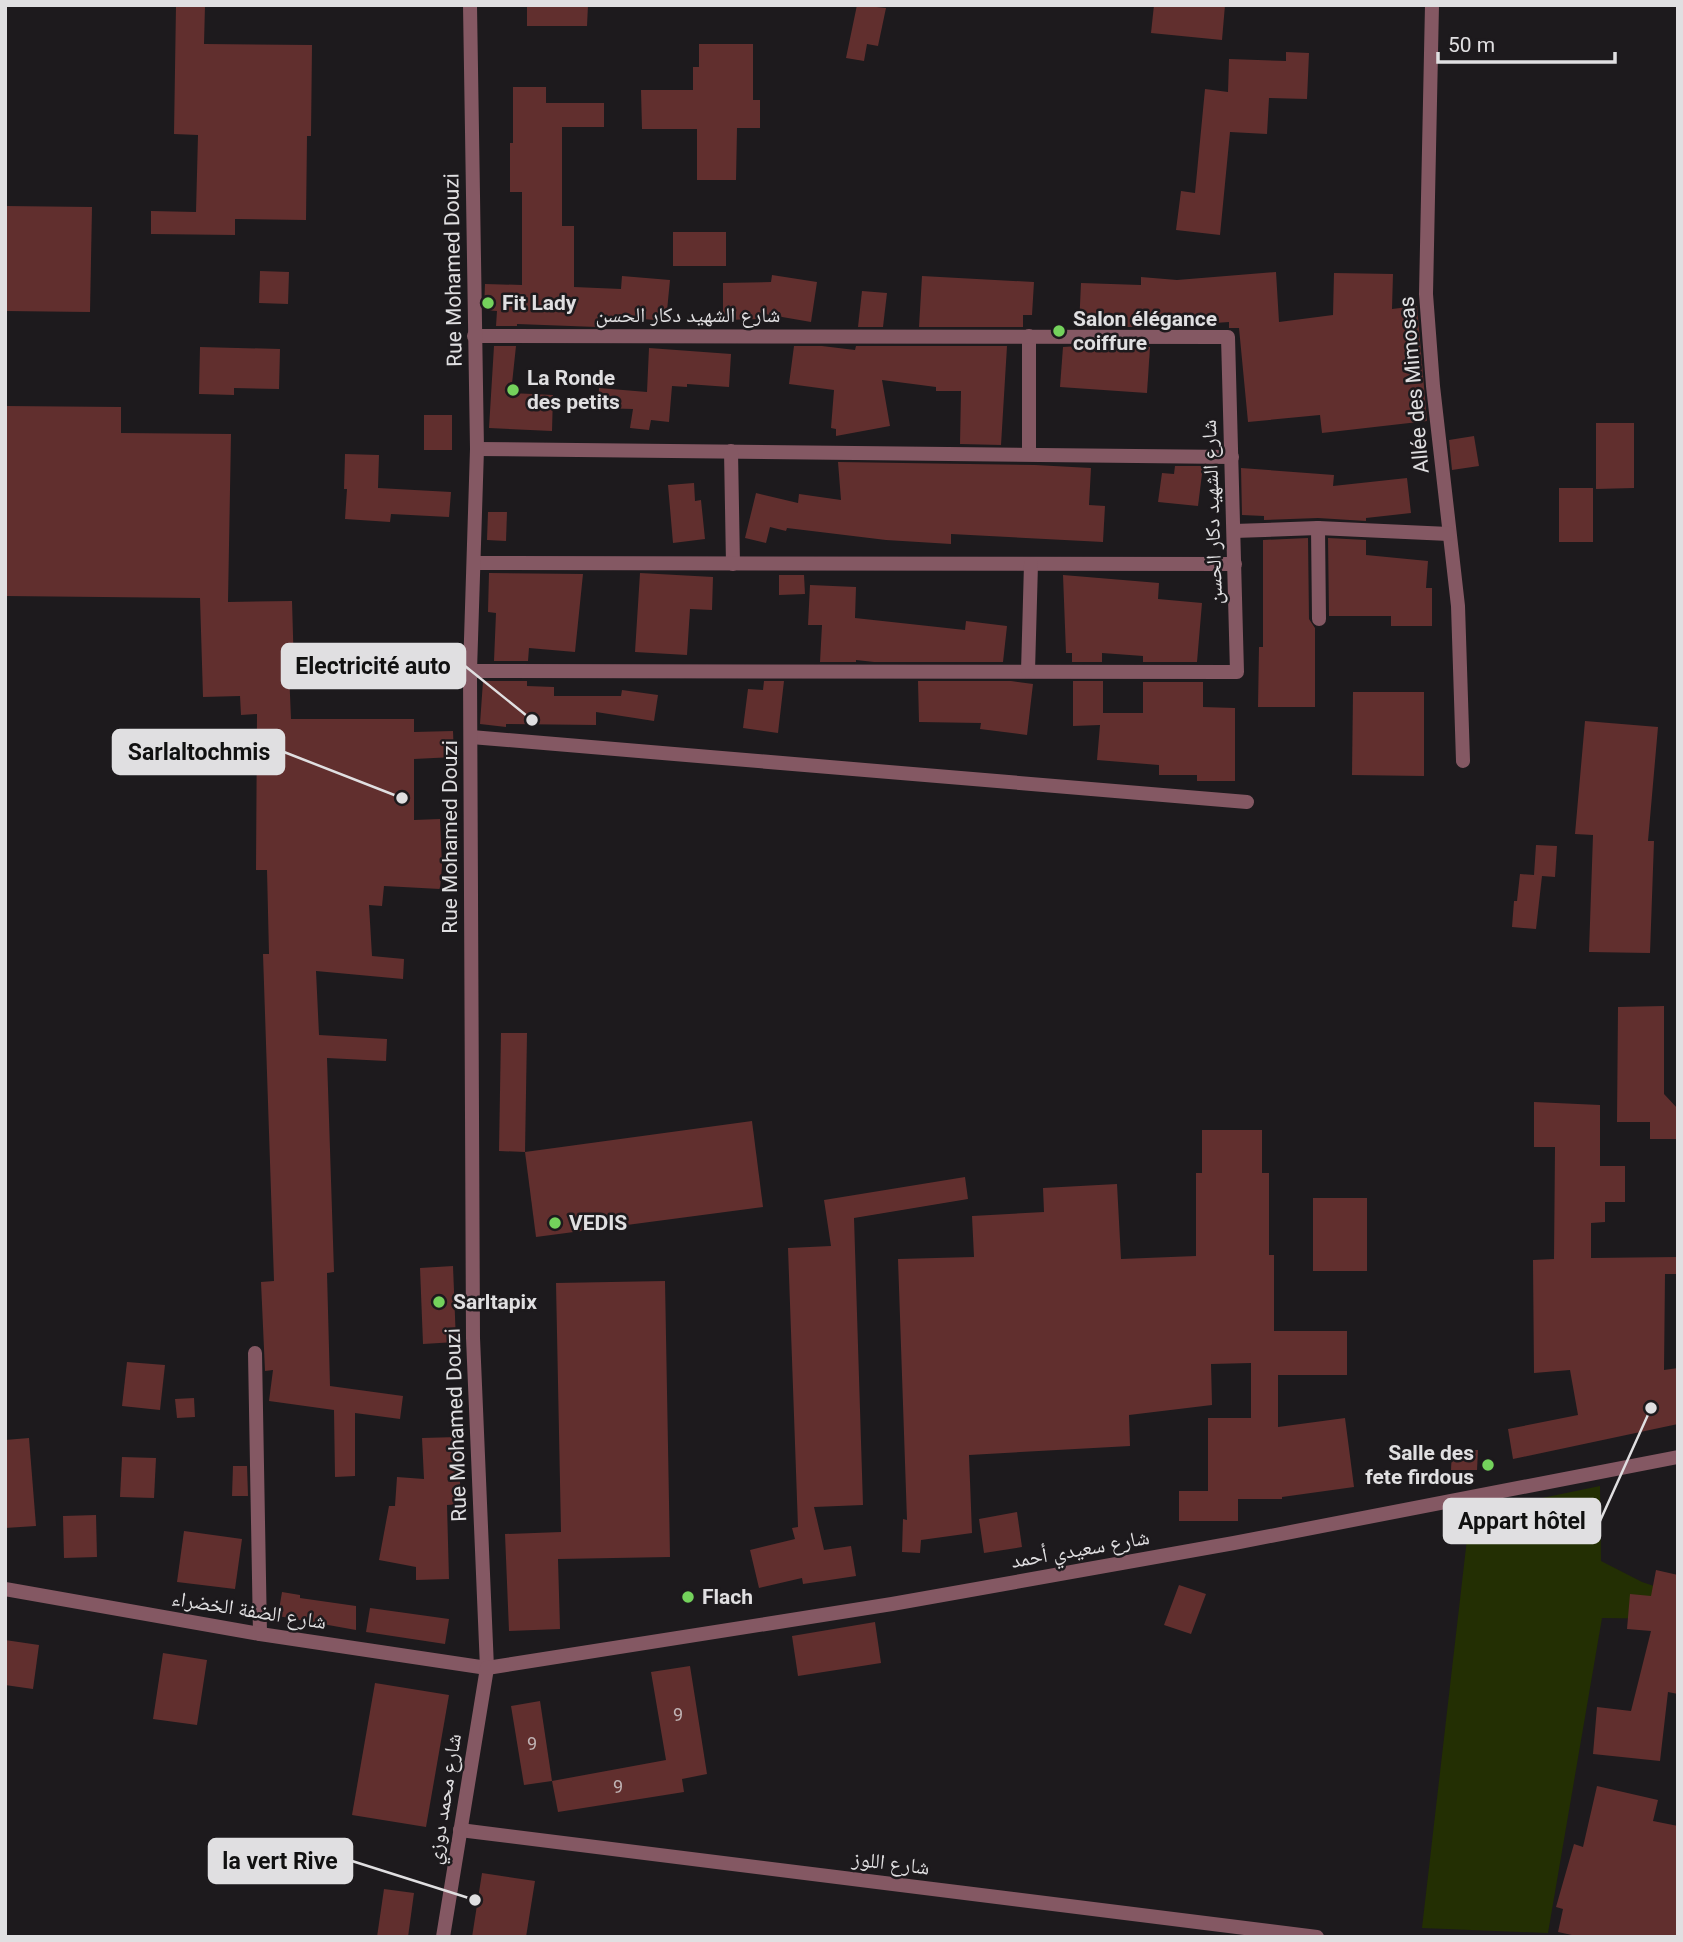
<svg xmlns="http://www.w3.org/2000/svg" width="1683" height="1942" viewBox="0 0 1683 1942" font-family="Roboto,'Noto Naskh Arabic',sans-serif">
	<rect width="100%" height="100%" fill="#1d1a1d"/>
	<!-- green -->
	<path fill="#232f03" d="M1600,1486l1,75 41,21 36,12v25l-76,-1 -54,315 -126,-5 48,-415z"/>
	<!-- building -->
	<g fill="#612f2e">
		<path d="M176,5h29l-1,39 108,1 -1,91h-4l-1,84 -71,-1v16l-84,-1v-23l45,1 2,-77 -24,-1z"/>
		<path d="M527,5h61l-1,21h-60z"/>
		<path d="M857,5l29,3 -8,38 -11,-2 -3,17 -18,-3z"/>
		<path d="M1154,5h71l-3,35 -71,-7z"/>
		<path d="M699,44h54v56h7v28h-23l-1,52h-39v-51h-55l-1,-39h52v-23h6z"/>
		<path d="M1286,52l23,1 -2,46 -38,-1 -2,36 -37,-2 -10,103 -44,-5 5,-39 14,2 10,-104 23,3 1,-33 57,2z"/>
		<path d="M513,87h33v16h58v24h-42v99h12v61l47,2 1,-13 48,4 -4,41 -68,-6 -1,12 -80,-3v2h-21l1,-15 -13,-1 1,-26 37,1v-93h-12v-49h3z"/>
		<path d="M5,206l87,1 -2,105 -85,-1z"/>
		<rect x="673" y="232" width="53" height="34"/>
		<path d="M260,271l29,1 -1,32 -29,-1z"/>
		<path d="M1276,272l3,50 54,-7 1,-42 59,1 -1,35 25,-3 10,115 -105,12 -2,-18 -72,7 -9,-94h-10v-6l-59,4 -18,-1 -1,2h-72l2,-44 60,2v-8l36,3z"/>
		<path d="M772,275l45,7 -6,40 -52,-9 1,6 -37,1v-37l48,-1z"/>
		<path d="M922,276l112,6 -2,33h-9v12h-104z"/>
		<path d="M862,291l25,2 -4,34h-25z"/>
		<path d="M494,346h22l-5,47 42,2 -1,36 -63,-3z"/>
		<path d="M794,346h28l33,4 1,-4h151l-6,99 -41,-1 1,-53h-25v-4l-54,-7 8,46 -54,10v-7l-5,-1 3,-38 -45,-6z"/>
		<path d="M1079,346l71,1 -3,46 -87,-6 3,-40z"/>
		<path d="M200,347l80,2 -1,40 -45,-1v7l-35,-1z"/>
		<path d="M649,348l82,6 -2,33 -42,-3v3l-15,-1 -3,36 -18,-2 -2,10 -19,-2 3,-19 -35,-1 1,-20 48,4z"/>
		<path d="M5,406l116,1v26l110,1 -3,168 64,-1 2,69 -5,1 2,48h123v13l39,-1 1,26 -40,2v61l26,-1 2,47 -2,23 -56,-3 -2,20 -13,-1 3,51 32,3 -1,20 -87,-8 3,64 68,4 -1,22 -59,-3 7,214 -7,1 3,113 73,10 -3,23 -45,-6v63l-20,1 -1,-67 -65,-9 4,-31 -8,1 -4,-89 13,-1 -11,-327h6l-2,-84h-11l1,-156 -16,1 -1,-19 -37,1 -3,-99 -195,-2z"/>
		<rect x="424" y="415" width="28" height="35"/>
		<path d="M1596,423h38v65l-38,1z"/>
		<path d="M1474,436l5,30 -27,4 -3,-30z"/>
		<path d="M345,454l34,1 -1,33 73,4 -2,25 -58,-3 -1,8 -45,-3 2,-30h-3z"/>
		<path d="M838,462l197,3 56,3 -2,37 16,1 -2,36 -152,-8v10l-65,-4 -99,-12 -1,3 -16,-4 -4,16 -21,-5 11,-45 42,10 1,-9 42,6z"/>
		<path d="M1175,466h28l-5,40 -40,-4 4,-29 12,1z"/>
		<path d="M1241,468l93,7 -1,11 74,-8 4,35 -45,5v3l-48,-3 -54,2v-4l-22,-1z"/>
		<path d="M694,483l1,18 6,-1 4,39 -32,4 -5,-58z"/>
		<rect x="1559" y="488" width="34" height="54"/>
		<path d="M488,512h19l-1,29 -19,-1z"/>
		<path d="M1308,538l1,81 6,9v79h-57l1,-60h4v-107z"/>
		<path d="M1328,538l38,2v15l62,6 -2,27h6v38h-41v-10h-62z"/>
		<path d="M489,573l94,1 -8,78 -46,-4 -1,13h-34l2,-48 -8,-1z"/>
		<path d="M640,573l73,4 -1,33 -22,-1 -3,46 -52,-3z"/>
		<path d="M779,575h25l1,19 -26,1z"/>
		<path d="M1063,575l96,8 -1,16 44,4 -5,59h-54v-6l-41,-3v9h-30v-9h-6z"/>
		<path d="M810,585l46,2 -1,31 110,12 1,-9 41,5 -4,36h-129l-18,-2v2h-36l2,-37h-14z"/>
		<path d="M483,681h44v5l27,1v9h67l1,-6 36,5 -4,26 -58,-9v13l-90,-1v3l-26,-3z"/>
		<path d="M764,681h20l-6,52 -35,-5 5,-39 15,1z"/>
		<path d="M918,681h93l22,3 -6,51 -47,-6 1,-6 -62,-1z"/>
		<path d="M1073,681h30v32h40v-31h60v25l32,1v73h-38v-6h-38v-10l-62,-5 3,-35 -27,1z"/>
		<path d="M1353,692h71v84l-72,-1z"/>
		<path d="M1585,721l73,6 -10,114h6l-4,112 -61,-1 4,-117 -18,-1z"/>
		<path d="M1536,845l21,1 -2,31 -13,-1 -6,53 -24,-2 2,-26h3l3,-27 14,1z"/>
		<path d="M1664,1006v88l14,15v30h-28v-17h-33l1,-115z"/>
		<path d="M501,1033h26l-2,119 -26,-1z"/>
		<path d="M1534,1102l66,3v61h25v36h-20v20l-14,1v35l87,-1v17h-13l-1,96 14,-2v56l-165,35 -5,-30 70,-14 -8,-45 -36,3 -1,-113 21,-1 1,-112h-21z"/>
		<path d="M752,1121l11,86 -227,30 -11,-85z"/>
		<path d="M1202,1130h60v43h7v82h5v76h73v44h-69v52l67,-9 9,69 -72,10v2h-44v22h-59v-30h29v-73h43v-55l-40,1 1,41 -83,10 1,31 -161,9 3,78 -51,7 -1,13 -18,-1 1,-33 4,1 -9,-261 76,-2 -2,-41 72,-4 -1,-24 74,-4 4,75 75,-3v-83h6z"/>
		<path d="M965,1177l3,22 -114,19 9,287 -49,2 10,43 27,-4 5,30 -53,8 -1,-6 -43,10 -9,-38 45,-11 -3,-11 6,-1 -10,-279 43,-2 -7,-46z"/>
		<rect x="1313" y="1198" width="54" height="73"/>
		<path d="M453,1266l3,76 -33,2 -3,-76z"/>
		<path d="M665,1281l5,276 -112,2 2,70 -51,2 -4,-97 56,-2 -5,-249z"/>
		<path d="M127,1362l38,3 -5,45 -38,-4z"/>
		<path d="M194,1398l1,19 -18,1 -2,-19z"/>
		<path d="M458,1437l3,67 -14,1 2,74 -33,1v-13l-37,-7 10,-54h6l2,-29 27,2 -2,-41z"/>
		<path d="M29,1438l7,88 -31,2v-88z"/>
		<path d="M1452,1450h26l-1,20h-26z"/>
		<path d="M122,1457l34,1 -2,40 -34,-1z"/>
		<path d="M233,1466h14l1,30h-16z"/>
		<path d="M1017,1512l5,35 -38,6 -5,-34z"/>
		<path d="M96,1515l1,42 -33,1 -1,-42z"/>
		<path d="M184,1531l58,8 -7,50 -58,-7z"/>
		<path d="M1656,1570l22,5v119l-10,-2 -8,69 -67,-7 4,-47 34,4 20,-80 -24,-2 3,-35 21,2z"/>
		<path d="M1179,1585l27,9 -15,40 -27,-9z"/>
		<path d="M282,1592l18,3v3l56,8v24l-78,-14z"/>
		<path d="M370,1608l79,11 -4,25 -79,-12z"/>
		<path d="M875,1622l6,41 -83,13 -6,-40z"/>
		<path d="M5,1640l34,5 -6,44 -28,-4z"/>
		<path d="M163,1653l44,7 -10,65 -44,-6z"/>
		<path d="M690,1666l17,108 -25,5 2,13 -126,20 -6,-31 114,-21 -15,-88z"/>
		<path d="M375,1683l74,12 -23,132 -74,-12z"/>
		<path d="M540,1701l12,80 -28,4 -13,-79z"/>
		<path d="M1597,1786l61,14 -5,21 25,5v111h-97l-23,-5 5,-23 -7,-2 18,-63 9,3z"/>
		<path d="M482,1873l53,8 -9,56h-54z"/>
		<path d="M384,1889l30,4 -6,44h-31z"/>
	</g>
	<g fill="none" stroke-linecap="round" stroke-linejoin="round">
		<!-- minor -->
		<g stroke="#845863" stroke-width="14">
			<path d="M1432,5l-6,289 7,92 25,220 5,155"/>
			<path d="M1029,336v118"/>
			<path d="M477,449l755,8"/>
			<path d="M731,451l2,113"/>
			<path d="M1318,528l1,91"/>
			<path d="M1234,531l84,-3 131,6"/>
			<path d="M474,563l761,1"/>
			<path d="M470,671l767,1 -9,-335 -754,-1"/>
			<path d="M1028,671l3,-107"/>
			<path d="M471,737l776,65"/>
			<path d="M255,1353l5,281"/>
			<path d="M5,1589l255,45 227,34 -14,-330 -3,-667 7,-222 -7,-444"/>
			<path d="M460,1830l857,107"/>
		</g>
		<!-- tertiary -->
		<path stroke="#845863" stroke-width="14" d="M443,1937l44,-269 405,-64 342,-61 444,-86"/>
	</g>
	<!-- markers -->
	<g fill="#74d25c" stroke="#1d1a1d" stroke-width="2.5">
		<circle cx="488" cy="303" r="7"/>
		<circle cx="1059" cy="331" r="7"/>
		<circle cx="513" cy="390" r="7"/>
		<circle cx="555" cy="1223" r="7"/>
		<circle cx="439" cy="1302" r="7"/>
		<circle cx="1488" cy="1465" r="7"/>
		<circle cx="688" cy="1597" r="7"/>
	</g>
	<g text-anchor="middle" stroke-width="5" stroke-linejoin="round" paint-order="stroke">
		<!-- number labels -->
		<g font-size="18" fill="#c0b3b4">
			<text x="678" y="1721">9</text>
			<text x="532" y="1750">9</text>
			<text x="618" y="1793">9</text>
		</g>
		<!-- street labels -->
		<g font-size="21" fill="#e0dfe1" stroke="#1d1a1d">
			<text transform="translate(453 270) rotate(-91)" y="7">Rue Mohamed Douzi</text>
			<text x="688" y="322">شارع الشهيد دكار الحسن</text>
			<text transform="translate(1414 385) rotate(-95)" y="7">Allée des Mimosas</text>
			<text transform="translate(1212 512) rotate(-92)" y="7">شارع الشهيد دكار الحسن</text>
			<text transform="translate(450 837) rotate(-90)" y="7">Rue Mohamed Douzi</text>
			<text transform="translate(456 1425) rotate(-92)" y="7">Rue Mohamed Douzi</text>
			<text transform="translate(1080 1549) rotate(-10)" y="7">شارع سعيدي أحمد</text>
			<text transform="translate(249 1610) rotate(9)" y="7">شارع الضفة الخضراء</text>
			<text transform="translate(444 1799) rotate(-81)" y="7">شارع محمد دوزي</text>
			<text transform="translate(891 1863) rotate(7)" y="7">شارع اللوز</text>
		</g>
		<!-- poi labels -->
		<g font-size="21" font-weight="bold" fill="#e0dfe1" stroke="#1d1a1d" text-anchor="start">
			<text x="502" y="310">Fit Lady</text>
			<text x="1073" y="326">Salon élégance<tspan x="1073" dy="24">coiffure</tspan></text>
			<text x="527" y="385">La Ronde<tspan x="527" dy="24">des petits</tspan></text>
			<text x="569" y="1230">VEDIS</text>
			<text x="453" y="1309">Sarltapix</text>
			<text x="1474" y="1460" text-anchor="end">Salle des<tspan x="1474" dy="24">fete firdous</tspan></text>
			<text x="702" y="1604">Flach</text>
		</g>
	</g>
	<!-- callouts -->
	<path fill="none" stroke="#e0dfe1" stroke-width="2.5" d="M532 720L465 666M402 798L284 752M1651 1408L1600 1521M475 1900L352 1861"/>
	<g fill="#e0dfe1" stroke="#1d1a1d" stroke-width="2.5">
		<circle cx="532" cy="720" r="7"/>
		<circle cx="402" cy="798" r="7"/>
		<circle cx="1651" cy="1408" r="7"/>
		<circle cx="475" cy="1900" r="7"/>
	</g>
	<g fill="#e0dfe1" stroke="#e0dfe1" stroke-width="2.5">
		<rect x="282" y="644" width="183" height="44" rx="7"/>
		<rect x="113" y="730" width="171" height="44" rx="7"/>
		<rect x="1444" y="1499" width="156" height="44" rx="7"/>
		<rect x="209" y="1839" width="143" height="44" rx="7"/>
	</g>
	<g font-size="23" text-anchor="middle" font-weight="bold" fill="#111">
		<text x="373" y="674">Electricité auto</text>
		<text x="199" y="760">Sarlaltochmis</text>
		<text x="1522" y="1529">Appart hôtel</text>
		<text x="280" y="1869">la vert Rive</text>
	</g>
	<!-- border -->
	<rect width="1683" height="1942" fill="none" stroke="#e0dfe1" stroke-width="14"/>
	<!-- scale -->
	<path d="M1438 52v10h177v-10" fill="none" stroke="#e0dfe1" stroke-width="3.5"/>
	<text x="1448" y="52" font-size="21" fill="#e0dfe1" stroke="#1d1a1d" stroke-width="5" paint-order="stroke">50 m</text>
</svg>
